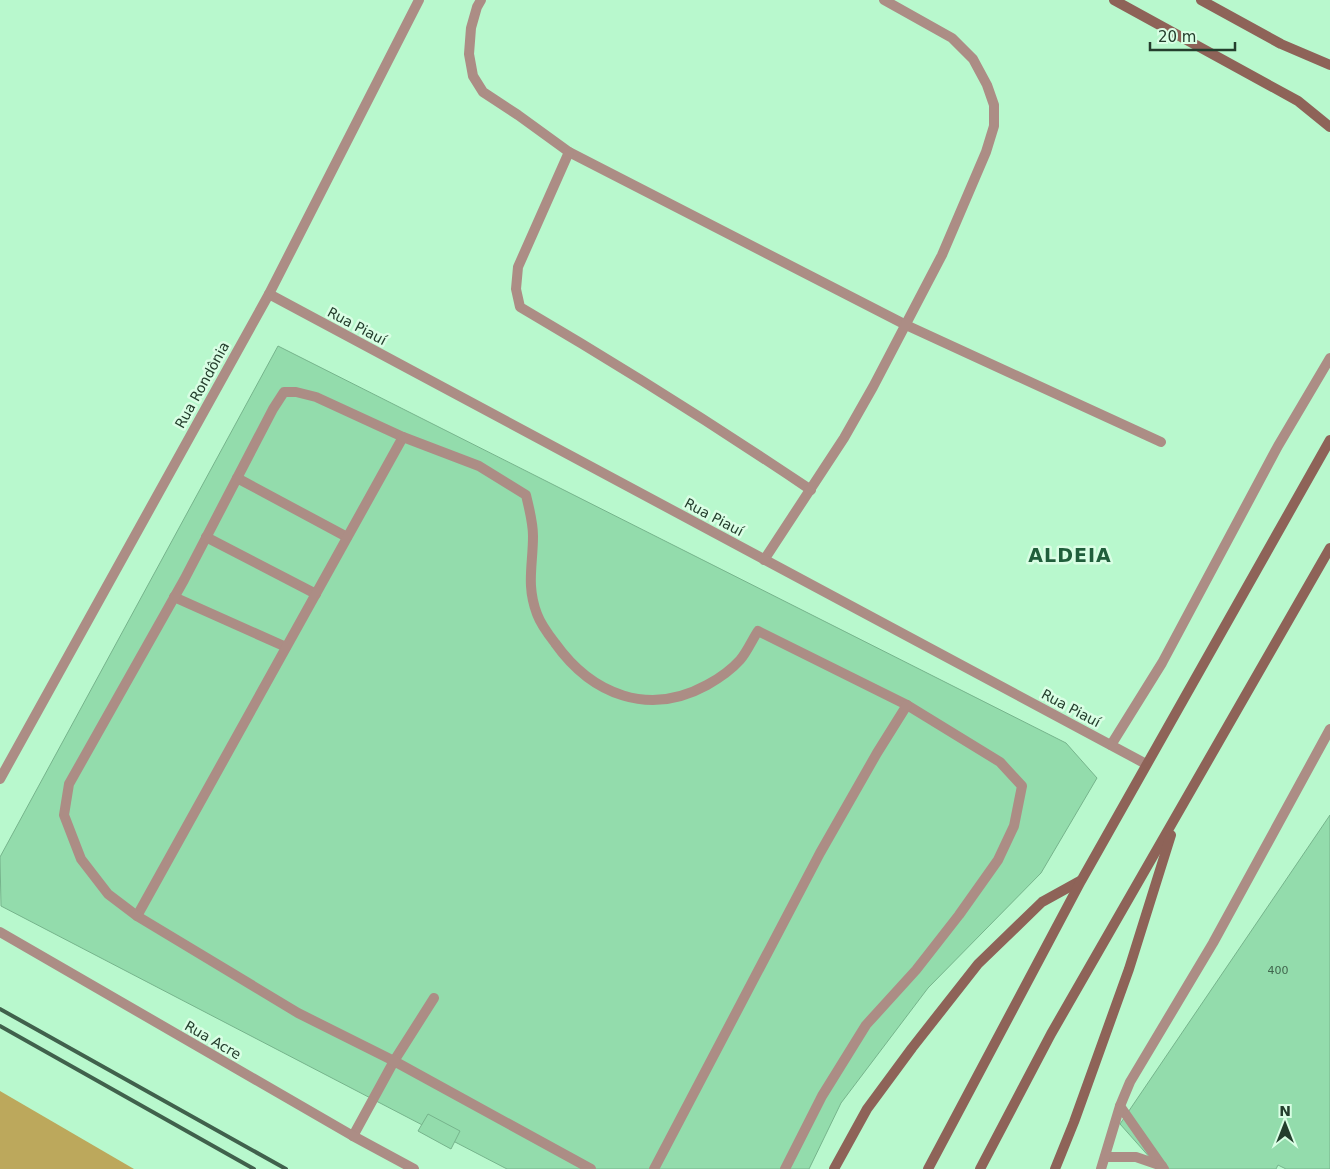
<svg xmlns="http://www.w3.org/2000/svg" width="1330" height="1169" viewBox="0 0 1330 1169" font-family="'DejaVu Sans',sans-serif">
	<rect width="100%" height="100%" fill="#b8f8cd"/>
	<!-- forest -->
	<path fill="#bca85c" d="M0,1091l134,78h-134z"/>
	<!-- building -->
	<g fill="#93dcac" stroke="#76b48c">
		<path d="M278,346l788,397 31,35 -56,95 -113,115 -87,115 -32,66h-302l-506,-263 -1,-49z"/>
		<path d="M1330,815v354h-44l-8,-4 -2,4h-116l-40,-45z"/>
		<path d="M428,1114l32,17 -9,18 -33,-18z"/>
	</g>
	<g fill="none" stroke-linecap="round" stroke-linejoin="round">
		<!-- lane -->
		<g stroke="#ac8d85" stroke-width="10">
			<path d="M481,0l-4,7 -6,21 -2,26 4,22 10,16 35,23 51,37 337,173 255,117"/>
			<path d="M569,152l-51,115 -2,22 4,18c99,58 196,119 291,183"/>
			<path d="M237,478l110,59"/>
			<path d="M206,537l110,57"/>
			<path d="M764,560l80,-122 29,-51 69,-132 44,-103 8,-26v-21l-7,-20 -14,-26 -21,-21 -68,-38"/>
			<path d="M174,597l112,50"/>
			<path d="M1111,745l51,-82 116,-217 52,-88"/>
			<path d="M137,916l266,-479"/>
			<path d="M1120,1106l44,63"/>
			<path d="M353,1136l41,-75 40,-63"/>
			<path d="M1105,1157h31l26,9"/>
			<path d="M591,1169l-197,-108 -96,-48 -161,-97 -29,-22 -27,-35 -17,-44 5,-31 115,-204 89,-171 11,-17h12l20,5 87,40 76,29 47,29c3,13 7,27 7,41 0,29 -7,49 4,78 4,11 11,20 18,29 37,52 94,74 152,42 11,-6 24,-15 33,-25 7,-8 12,-20 18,-29l149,74 93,57 22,24 -8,40 -16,34 -39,55 -43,55 -50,55 -44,71 -37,73"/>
			<path d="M654,1169l166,-316 57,-100 30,-48"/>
			<path d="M1101,1169l19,-63 10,-24 83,-139 117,-214"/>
		</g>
		<!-- street -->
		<g stroke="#ac8d85" stroke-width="10">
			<path d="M269,294l877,470"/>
			<path d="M0,779l269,-485 150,-294"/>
			<path d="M0,932l353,204 61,33"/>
		</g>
		<!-- secondary -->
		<g stroke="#8e6358" stroke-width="10">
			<path d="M1114,0l184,101 32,26"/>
			<path d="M1201,0l80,44 49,21"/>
			<path d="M834,1169l33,-60 45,-61 66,-84 64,-62 38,-21"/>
			<path d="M928,1169l153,-288 249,-441"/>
			<path d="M980,1169l71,-135 279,-486"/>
			<path d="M1055,1169l19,-47 55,-153 42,-134"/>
		</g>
		<!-- rail -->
		<g stroke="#40614c" stroke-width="4">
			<path d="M0,1009l286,160"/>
			<path d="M0,1026l254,143"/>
		</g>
	</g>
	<g text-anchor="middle" stroke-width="5" stroke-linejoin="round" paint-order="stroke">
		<!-- number labels -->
		<g font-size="11" fill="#40664d">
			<text x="1278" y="974">400</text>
		</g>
		<!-- street labels -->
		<g font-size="14" fill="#243e2d" stroke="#d9fee4">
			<text transform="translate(357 326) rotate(28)" y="5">Rua Piauí</text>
			<text transform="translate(202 385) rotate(-61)" y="5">Rua Rondônia</text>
			<text transform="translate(714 517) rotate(28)" y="5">Rua Piauí</text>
			<text transform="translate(1071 708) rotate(28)" y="5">Rua Piauí</text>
			<text transform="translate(213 1040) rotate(30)" y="5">Rua Acre</text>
		</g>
		<!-- district labels -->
		<g font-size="19" font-weight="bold" letter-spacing="1" fill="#205e3b" stroke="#d9fee4">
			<text x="1070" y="562">ALDEIA</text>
		</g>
	</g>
	<!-- north arrow -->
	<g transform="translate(1285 1124)" stroke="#d9fee4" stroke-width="4" paint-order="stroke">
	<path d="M0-4L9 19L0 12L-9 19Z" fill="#243e2d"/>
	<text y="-8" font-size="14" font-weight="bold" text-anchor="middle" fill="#243e2d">N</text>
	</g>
	<!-- scale -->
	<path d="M1150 42v8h85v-8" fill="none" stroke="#243e2d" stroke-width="2.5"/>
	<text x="1158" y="42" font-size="15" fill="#243e2d" stroke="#d9fee4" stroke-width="4" paint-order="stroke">20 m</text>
</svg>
